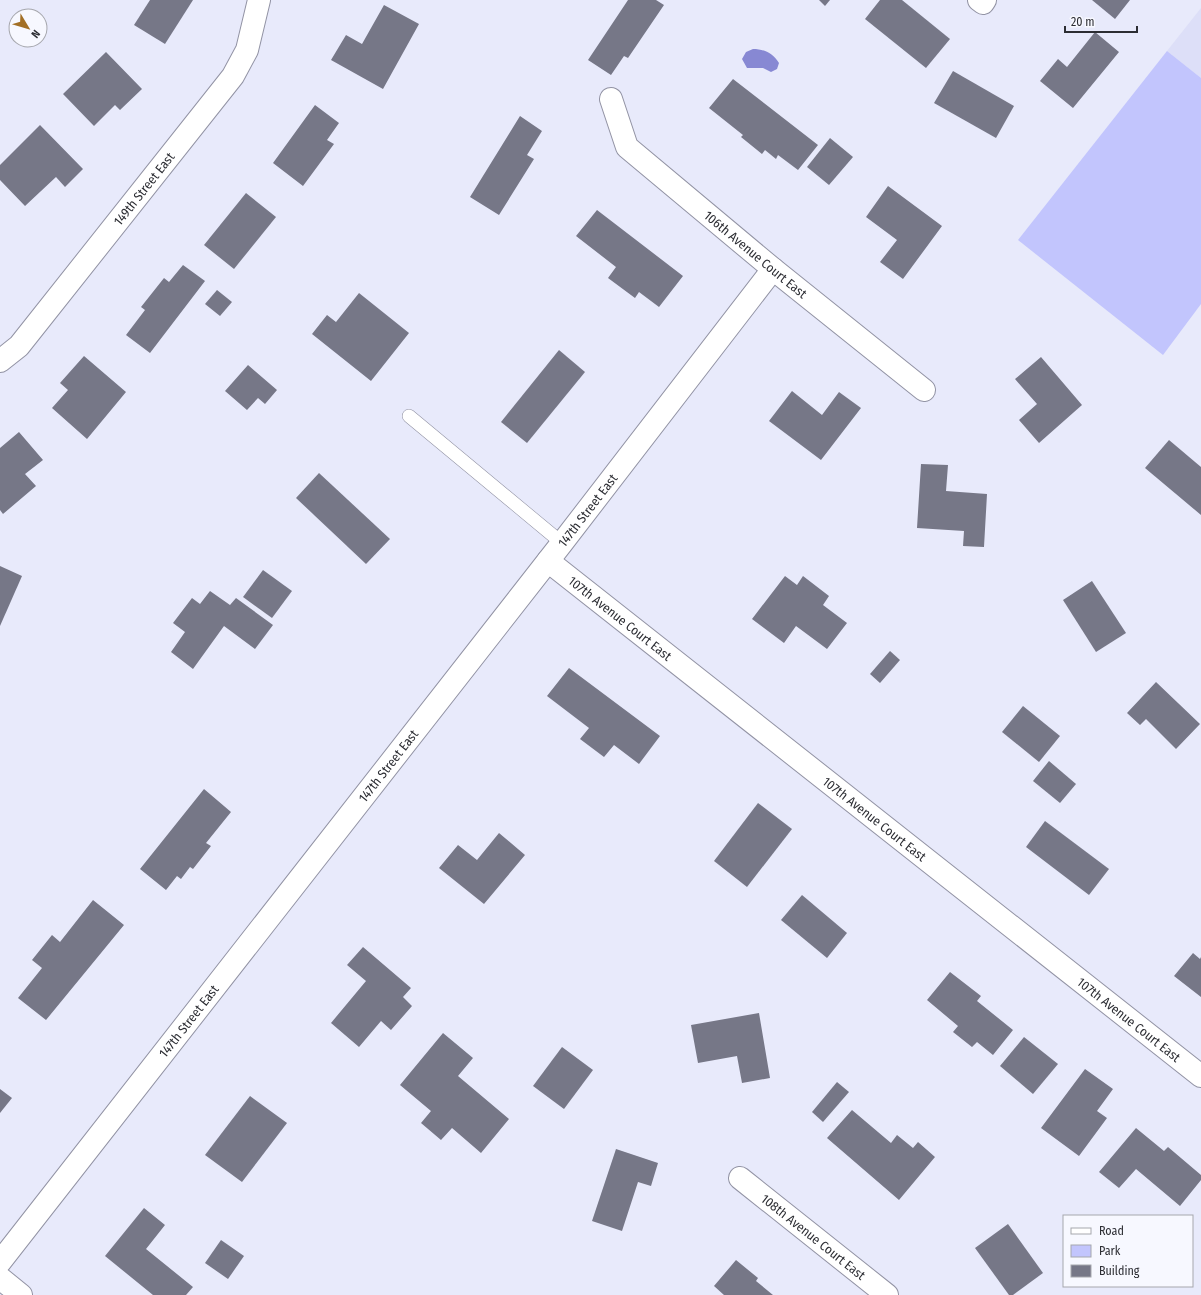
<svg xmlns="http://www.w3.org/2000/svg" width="1201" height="1295" viewBox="0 0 1201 1295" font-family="'Fira Sans Condensed',sans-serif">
	<rect width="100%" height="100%" fill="#e8eafb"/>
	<!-- built -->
	<path fill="#dddff8" d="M1201,8v70l-34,-27z"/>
	<!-- green -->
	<path fill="#c2c5fd" d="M1167,51l34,27v226l-38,51 -145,-115z"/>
	<!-- water -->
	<path fill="#8788d3" d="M753,49c11,0 20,4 26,14l-2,6 -6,3 -8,-4h-16l-5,-9 4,-7z"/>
	<!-- building -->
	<g fill="#767787">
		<path d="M150,0h43l-28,44 -31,-19z"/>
		<path d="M628,0h28l8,5 -36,53 -4,-2 -13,19 -23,-15z"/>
		<path d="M819,0h11l-5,6z"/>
		<path d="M880,0h22l48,39 -24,29 -61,-49z"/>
		<path d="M1092,0h38l-15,19z"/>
		<path d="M384,5l35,19 -36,65 -52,-29 15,-25 16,9z"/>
		<path d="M1095,32l24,20 -46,56 -33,-27 18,-22 9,8z"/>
		<path d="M106,52l36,37 -22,21 -5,-5 -21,21 -31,-32z"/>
		<path d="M953,71l61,35 -18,32 -62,-35z"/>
		<path d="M733,79l85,66 -20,25 -20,-15 -2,4 -11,-9 -3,4 -21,-17 2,-2 -34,-27z"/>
		<path d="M315,105l24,18 -12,17 7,4 -31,42 -30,-23z"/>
		<path d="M520,116l22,15 -15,24 7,4 -35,56 -29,-18z"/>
		<path d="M40,125l43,44 -18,18 -9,-10 -31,29 -25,-26v-15z"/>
		<path d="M830,138l23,19 -24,28 -22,-18z"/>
		<path d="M888,186l54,40 -39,53 -23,-17 17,-22 -31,-23z"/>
		<path d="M246,193l30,24 -42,52 -30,-24z"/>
		<path d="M597,210l86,66 -24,31 -20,-15 -4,6 -27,-20 8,-11 -40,-31z"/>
		<path d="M183,265l22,16 -55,72 -24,-18 19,-25 -4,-3 23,-29 5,4z"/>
		<path d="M217,290l15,12 -12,14 -15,-12z"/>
		<path d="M359,293l50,40 -38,48 -59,-47 15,-19 9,7z"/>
		<path d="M559,350l26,22 -58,71 -26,-21z"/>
		<path d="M84,356l42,36 -39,47 -35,-31 16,-18 -8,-7z"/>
		<path d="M1041,357l41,48 -43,38 -20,-23 18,-16 -22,-25z"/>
		<path d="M248,365l29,25 -12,14 -7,-6 -11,12 -22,-19z"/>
		<path d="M792,391l30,24 17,-23 22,16 -40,52 -52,-39z"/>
		<path d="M19,432l24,28 -18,14 11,12 -33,28 -3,-4v-62z"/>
		<path d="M1169,440l32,27v48l-56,-47z"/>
		<path d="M921,464l27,1 -2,26 41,3 -3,53 -21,-1 1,-15 -47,-3z"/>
		<path d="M319,473l71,66 -24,25 -70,-66z"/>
		<path d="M0,566l22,10 -22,50z"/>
		<path d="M263,570l29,21 -20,27 -29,-21z"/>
		<path d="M785,576l12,9 6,-9 26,20 -6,9 24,18 -20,26 -31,-23 -12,17 -32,-24z"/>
		<path d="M1092,581l34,52 -30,19 -33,-52z"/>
		<path d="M210,591l20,14 6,-7 37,27 -18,24 -31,-23 -31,43 -22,-17 14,-20 -12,-9 19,-25 8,6z"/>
		<path d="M890,651l10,9 -20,23 -10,-9z"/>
		<path d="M569,668l91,68 -21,28 -25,-19 -10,12 -24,-18 9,-11 -42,-32z"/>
		<path d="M1156,682l44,42 -24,25 -30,-30 -6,6 -13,-12z"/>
		<path d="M1023,706l37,30 -21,26 -37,-30z"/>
		<path d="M1049,761l27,23 -16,19 -27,-22z"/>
		<path d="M204,789l27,23 -25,31 5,3 -18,23 -3,-2 -9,12 -4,-3 -11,14 -26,-21z"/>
		<path d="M758,803l34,26 -45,58 -33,-26z"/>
		<path d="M1045,821l64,48 -20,26 -63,-48z"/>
		<path d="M499,833l26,22 -41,49 -45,-36 19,-23 19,15z"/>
		<path d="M802,895l45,38 -20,25 -46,-38z"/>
		<path d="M93,900l31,25 -78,95 -28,-22 24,-30 -10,-8 20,-25 8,7z"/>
		<path d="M363,947l48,41 -8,9 9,9 -21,24 -10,-9 -22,26 -28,-24 35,-42 -19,-16z"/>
		<path d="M1193,953l7,6 1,-2v40l-27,-21z"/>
		<path d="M950,972l31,24 -4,5 36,29 -20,25 -16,-13 -5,5 -19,-15 5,-6 -31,-26z"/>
		<path d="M759,1013l11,65 -28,5 -5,-27 -39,7 -7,-38z"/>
		<path d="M443,1033l30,25 -15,18 51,43 -28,34 -29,-25 -11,12 -20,-17 10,-12 -31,-26z"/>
		<path d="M1024,1037l34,27 -25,30 -33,-28z"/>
		<path d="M562,1047l31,23 -29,39 -31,-23z"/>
		<path d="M1085,1069l28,20 -16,22 10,7 -28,38 -38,-28z"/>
		<path d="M837,1082l12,10 -26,30 -11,-10z"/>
		<path d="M0,1089l12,9 -12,15z"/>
		<path d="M250,1096l37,27 -45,59 -37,-27z"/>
		<path d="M852,1110l39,33 6,-8 16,13 5,-6 17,15 -36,43 -72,-62z"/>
		<path d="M1136,1128l28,23 4,-4 33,28v5l-21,26 -44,-37 -17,19 -20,-16z"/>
		<path d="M616,1149l42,14 -7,23 -13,-4 -16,49 -30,-10z"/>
		<path d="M144,1208l21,17 -19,24 47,38 -7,8h-33l-48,-39z"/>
		<path d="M1008,1224l35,49 -30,22h-4l-34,-47z"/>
		<path d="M221,1240l23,16 -16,23 -23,-16z"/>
		<path d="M736,1260l22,18 -2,3 17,14h-49l-10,-9z"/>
	</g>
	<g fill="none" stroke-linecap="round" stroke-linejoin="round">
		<!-- lane casing -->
		<g stroke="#9293a4" stroke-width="14">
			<path id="lane" d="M409,416l153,127"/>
		</g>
		<!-- street casing -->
		<g stroke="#9293a4" stroke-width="24">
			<g id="street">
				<path d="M979,0l4,3 2,-3"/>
				<path id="s1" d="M611,99l16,48 146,122 151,121"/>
				<path id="s2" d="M0,361l19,-15 214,-270 14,-26 12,-50"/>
				<path id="s3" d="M548,561l653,515"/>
				<path id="s4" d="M740,1178l147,117"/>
				<path id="s5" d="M0,1262l562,-719 211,-274"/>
				<path d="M0,1278l21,17"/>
			</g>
		</g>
		<!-- lane -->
		<use href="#lane" stroke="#fff" stroke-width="13"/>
		<!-- street -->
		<use href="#street" stroke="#fff" stroke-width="22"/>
	</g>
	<g text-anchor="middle" stroke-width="4" stroke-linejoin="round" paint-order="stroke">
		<!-- street labels -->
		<g font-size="13" fill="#2c2d33" stroke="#f7f8ff">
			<text dy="5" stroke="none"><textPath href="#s2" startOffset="225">149th Street East</textPath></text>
			<text dy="5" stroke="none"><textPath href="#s1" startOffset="218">106th Avenue Court East</textPath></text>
			<text dy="5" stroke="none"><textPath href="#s5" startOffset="954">147th Street East</textPath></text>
			<text dy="5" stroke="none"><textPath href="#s3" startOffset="92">107th Avenue Court East</textPath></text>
			<text dy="5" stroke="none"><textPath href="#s5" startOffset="630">147th Street East</textPath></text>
			<text dy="5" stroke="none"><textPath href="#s3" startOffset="416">107th Avenue Court East</textPath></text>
			<text dy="5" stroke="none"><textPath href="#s3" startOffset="740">107th Avenue Court East</textPath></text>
			<text dy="5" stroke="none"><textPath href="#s5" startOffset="306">147th Street East</textPath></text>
			<text dy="5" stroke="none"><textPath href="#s4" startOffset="94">108th Avenue Court East</textPath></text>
		</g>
	</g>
	<!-- legend -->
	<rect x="1063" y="1215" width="130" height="72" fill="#f7f8ff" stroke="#a6a7ad"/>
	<rect x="1071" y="1228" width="20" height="6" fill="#ffffff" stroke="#a6a7ad"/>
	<text x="1099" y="1235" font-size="12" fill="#2c2d33">Road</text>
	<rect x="1071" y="1245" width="20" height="12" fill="#c2c5fd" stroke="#a6a7ad"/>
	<text x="1099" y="1255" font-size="12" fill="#2c2d33">Park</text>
	<rect x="1071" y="1265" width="20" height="12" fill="#767787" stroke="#a6a7ad"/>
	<text x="1099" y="1275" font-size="12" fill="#2c2d33">Building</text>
	<!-- north arrow -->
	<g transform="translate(28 28) rotate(128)"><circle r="19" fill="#f7f8ff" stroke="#a6a7ad"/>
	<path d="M0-3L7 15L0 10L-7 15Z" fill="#a26f26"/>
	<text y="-6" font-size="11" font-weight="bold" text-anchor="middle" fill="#2c2d33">N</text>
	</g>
	<!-- scale -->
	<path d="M1065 26v6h72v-6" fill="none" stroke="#2c2d33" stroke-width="2"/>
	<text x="1071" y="26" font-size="12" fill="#2c2d33" stroke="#f7f8ff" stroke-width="3" paint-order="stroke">20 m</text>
</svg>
